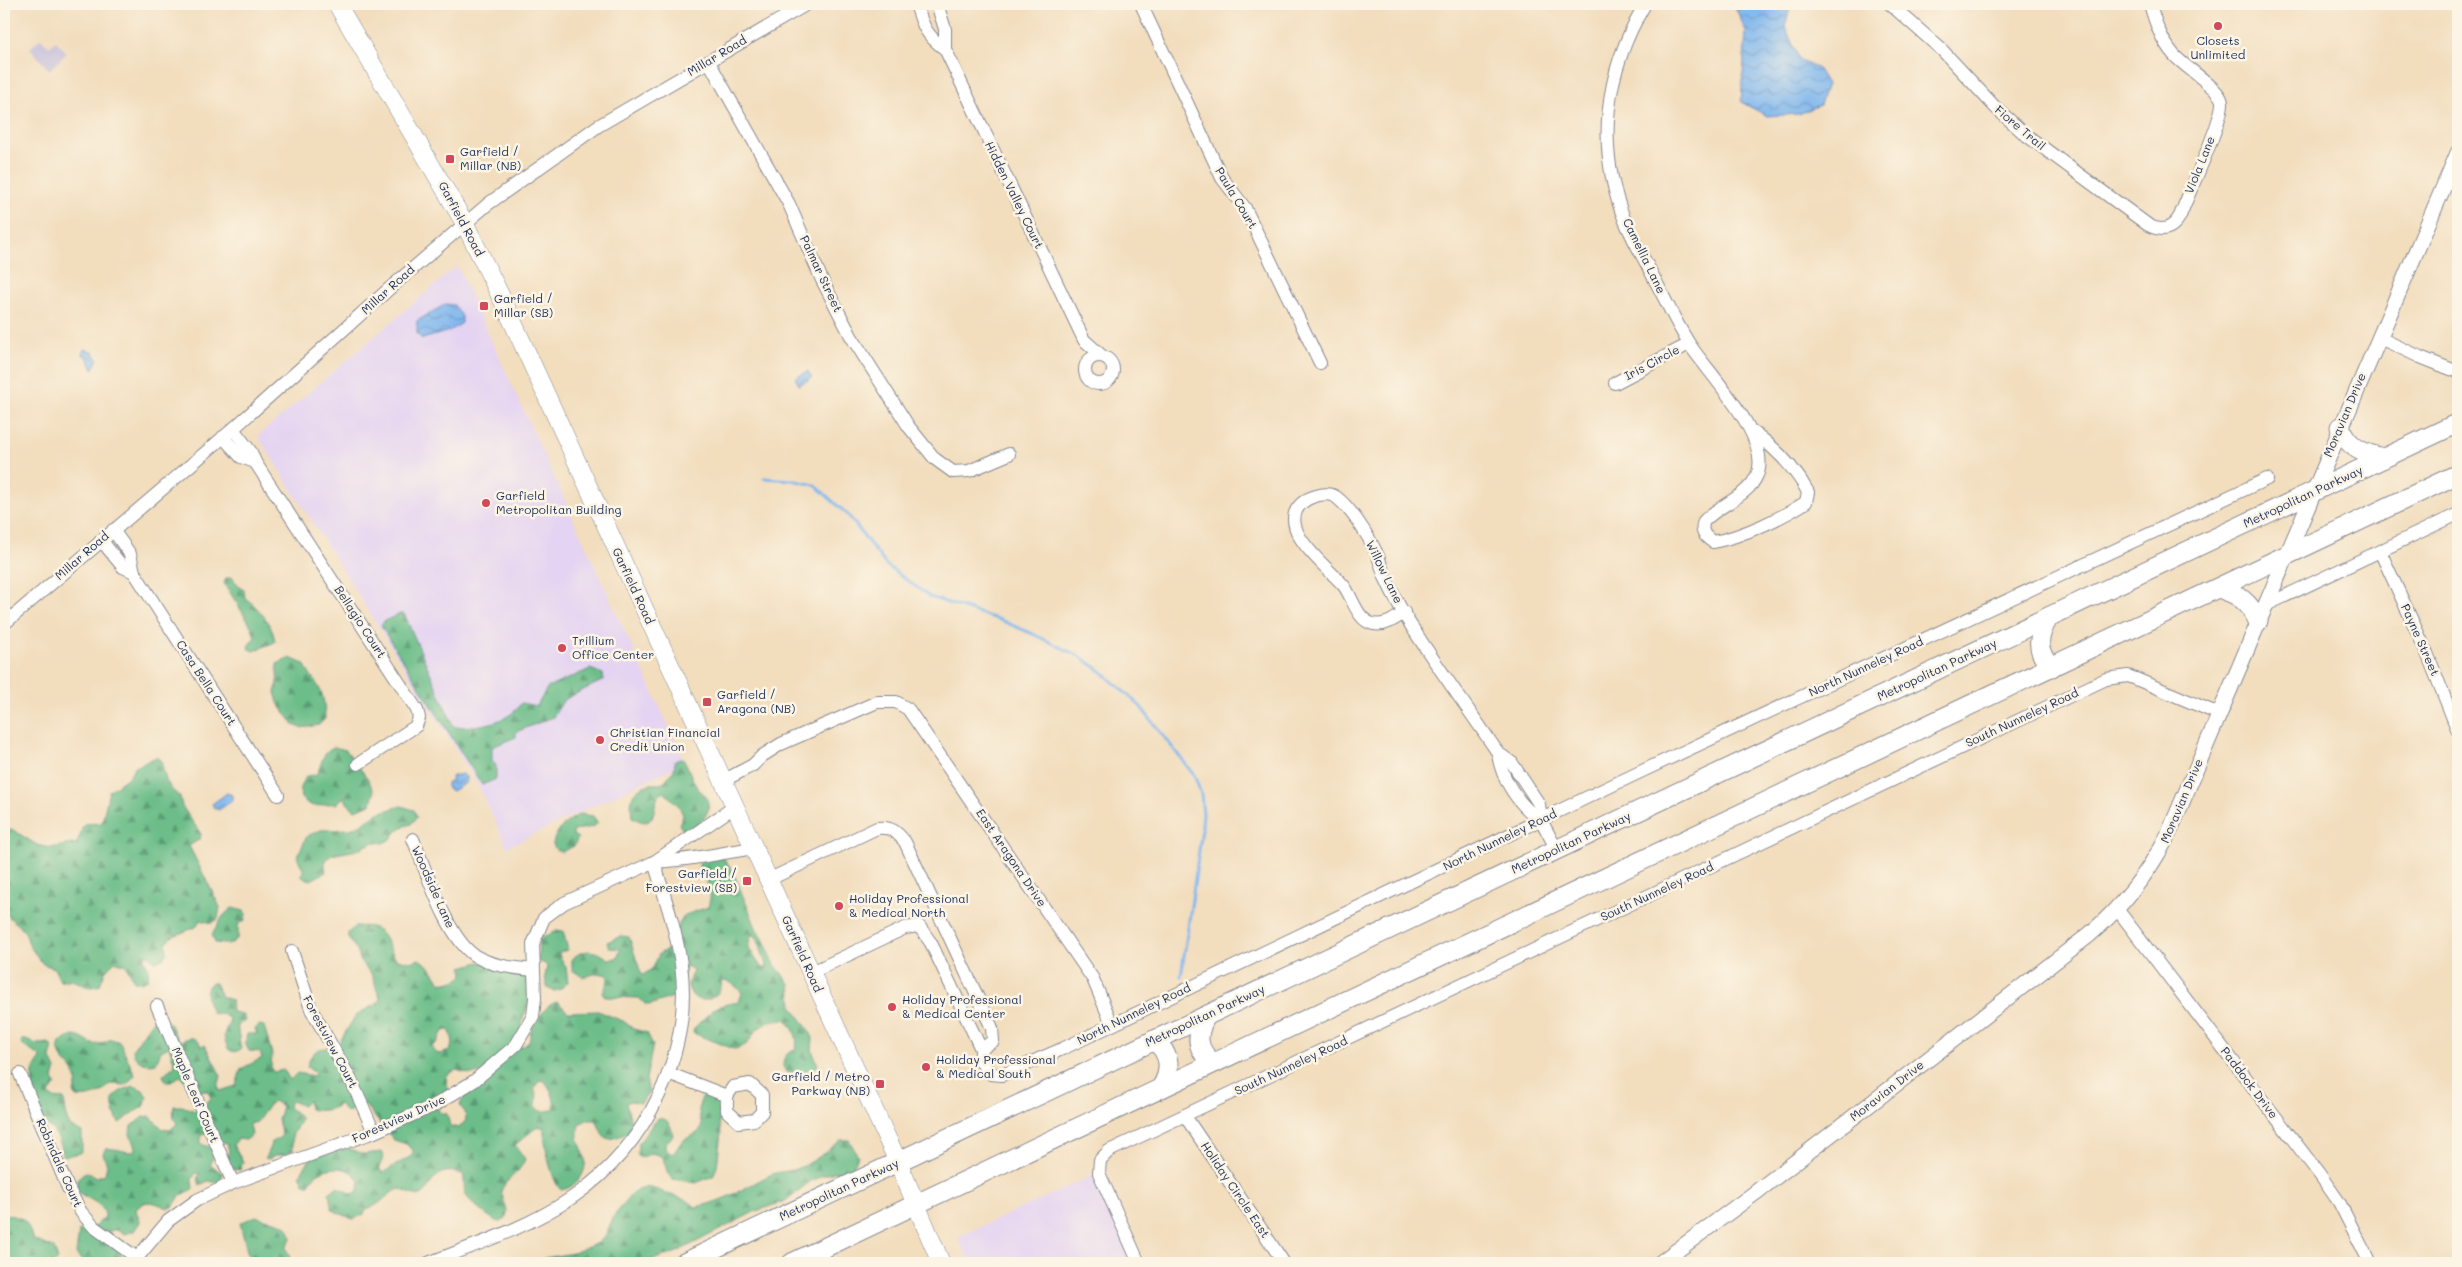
<svg xmlns="http://www.w3.org/2000/svg" width="2462" height="1267" viewBox="0 0 2462 1267" font-family="Mali,sans-serif">
	<defs>
		<pattern id="forest-firs" width="22" height="20" patternUnits="userSpaceOnUse" patternTransform="scale(1.25)"><rect width="22" height="20" fill="#6cbd89"/><path d="M5 1l3.5 6h-7zM16 11l3.5 6h-7z" fill="#589a73"/></pattern>
		<pattern id="water-waves" width="16" height="10" patternUnits="userSpaceOnUse" patternTransform="scale(1.25)"><rect width="16" height="10" fill="#7eb6ee"/><path d="M0 5q4-4 8 0t8 0" fill="none" stroke="#6694c4"/></pattern>
	</defs>
	<rect width="100%" height="100%" fill="#fcf5e5"/>
	<filter id="ink" filterUnits="userSpaceOnUse"><feTurbulence type="fractalNoise" baseFrequency=".02" numOctaves="2"/><feDisplacementMap in="SourceGraphic" scale="10" xChannelSelector="R" yChannelSelector="G"/><feConvolveMatrix kernelMatrix="1 2 1 2 8 2 1 2 1" color-interpolation-filters="sRGB"/></filter>
	<filter id="wash" filterUnits="userSpaceOnUse"><feTurbulence type="fractalNoise" baseFrequency=".0096" numOctaves="4" result="noise"/><feDisplacementMap in="SourceGraphic" scale="20" xChannelSelector="R" yChannelSelector="G"/><feGaussianBlur stdDeviation="1.12" result="paint"/><feColorMatrix in="noise" values="0 0 0 0 0 0 0 0 0 0 0 0 0 0 0 0 0 1.4 0 .05"/><feComposite in="paint" operator="in"/></filter>
	<g filter="url(#wash)">
		<rect width="100%" height="100%" fill="#f2ddbd"/>
		<!-- built -->
		<g fill="#e4d3f2">
			<path d="M457,266l228,496 -178,85 -30,-64 -219,-347z"/>
			<path d="M1094,1175l39,88h-163l-12,-26z"/>
		</g>
		<!-- industrial -->
		<path fill="#c6c0da" d="M41,38l8,9 7,-6 11,12 -18,17 -19,-22z"/>
		<!-- forest -->
		<g fill="url(#forest-firs)" stroke="#447674" fill-rule="evenodd">
			<path d="M232,577l7,10 5,3 1,8c13,9 28,26 30,44l-21,9 -5,-2 -1,-3 7,-9 -4,-11 -27,-43 2,-5z"/>
			<path d="M400,614h4l2,4 48,109c20,0 56,-3 67,-24l16,3 10,-18 43,-19 13,5 1,6 -33,16 -8,5 -10,16 -37,15v5l-24,10v13l4,6v13l-14,6 -98,-154 -3,-5 3,-5z"/>
			<path d="M290,658l14,6c13,23 21,24 21,55l-6,6 -18,3 -7,-3 -16,-22 -3,-11 3,-9 -1,-19z"/>
			<path d="M334,747l12,3 22,29 6,13 -3,12 -16,6 -7,-6 -4,-7 -8,7c-18,-2 -19,9 -35,-6l-1,-8 6,-14 10,-1c6,-8 5,-24 18,-28z"/>
			<path d="M156,757l5,4 5,19 5,9 9,8 2,9 19,28 -1,5 -11,7 31,61 -2,12 -6,4 -12,-3 -4,7 -25,10 -5,6 1,10 -4,6 -8,2 -8,-7 -3,6 5,8 -1,11 -7,3 -7,-1 -8,-16 -11,-4 -10,10 -5,14c-12,5 -17,-1 -28,-5 -3,-1 -8,2 -12,1l-6,-13 -11,-4 -13,-17 -5,-15 -21,-20v-81l9,-1 24,15 13,3 27,-5 7,-19 18,-1 7,-32 21,-15 4,-8z"/>
			<path d="M680,759l4,1c5,8 7,18 12,26 3,5 7,6 10,11 9,18 -10,29 -21,37l-6,-10 4,-9 -4,-9 -15,-14 -6,4c-6,16 -2,35 -26,21 -2,-18 -2,-28 19,-33 5,-1 7,1 12,-1l11,-13 1,-9z"/>
			<path d="M401,806l13,4 3,7 -6,7 -9,3 -6,5 -5,7 -8,4 -9,-1 -17,8 -26,5 -6,7 1,10 -15,8 -9,-3 1,-8 -6,-12 10,-21 14,-6 29,-1 10,-4 18,-12z"/>
			<path d="M580,814l13,2 5,7c-7,7 -17,4 -25,9v3l5,3 -4,8 -12,6 -6,-2 -3,-6c2,-14 15,-24 27,-30z"/>
			<path d="M721,854l13,20 23,56 4,4 14,31 15,19 2,22 18,26 3,6 -1,12 6,15 -13,9h-16l-6,-7c0,-11 3,-13 12,-17 5,-10 -2,-24 -10,-31 -10,1 -23,4 -30,13 -7,10 -6,14 -21,17l-41,-16c0,-6 5,-8 9,-13 16,-15 14,-14 37,-18l3,-9c-5,-6 -14,-15 -20,-11 -1,17 -26,27 -33,7 -3,-7 2,-12 4,-19l-7,-5 -7,26 -6,6 -23,8 -5,-1 -6,-6 -34,-1 -2,-4 5,-12 -1,-6 -9,-2 -15,4 -11,-7v-10c9,-13 26,-10 36,-1l9,-1 4,-9 -11,-1 -3,-6 14,-6 8,1 12,36 2,2 10,-7 6,-14 15,-8 5,-22 6,-9 23,-8c8,-25 -7,-25 -9,-43l5,-5zM751,935l5,1 2,4 9,28h-4c-7,-6 -9,-14 -15,-20z"/>
			<path d="M232,908l12,3 2,3 -1,6 -7,5v13l-8,6 -15,-1 -3,-8 11,-19z"/>
			<path d="M355,927c29,-5 29,13 41,32l15,3 8,-3 11,8 10,15c9,1 17,0 23,-7l-1,-8 17,-5 48,12 4,26 -8,17 -3,31 8,-5c3,-4 1,-7 3,-12 4,-10 16,-28 27,-29l10,10 30,-1 25,10 11,8 13,4 6,12 -7,34 3,14 -8,10 -10,-2 -5,2 6,22 -5,9 -17,5 -6,-2 -8,-17h-9l-8,4c-4,17 3,20 6,35 2,16 -10,29 -24,31 -9,-7 -18,-50 -17,-62l-6,-2 -23,19 10,14c-6,16 -18,18 -24,32l6,20 -1,8 -6,3c-6,0 -32,-21 -34,-27 -3,-7 -1,-14 -3,-21 -37,-12 -30,26 -48,21 -5,-1 -10,-4 -15,-6 -14,4 -20,18 -34,20l-2,5 -11,5 -21,-9 -3,-17 8,-6 16,7 4,-2 3,-8c-6,-17 -26,-20 -41,-11 -5,2 -8,8 -11,12l-4,-1 -4,-10 11,-16 36,-10 16,6 19,-2 2,4 -5,11 3,6 31,-18v-5l-7,-6 -12,-4 -49,-59 -4,5 3,11 7,-1 3,7 -3,8 -5,1 -6,-8c-9,6 -20,8 -31,5l-1,-9 -5,6 -11,-5 -3,2 -1,5 7,4 6,7 -9,17 1,14 -10,5h-8l-6,4 -4,-1 7,-16 10,-6 -4,-16 4,-14 -8,-5 -5,4 -12,17 -7,2 2,11 -6,5 -8,-1 -5,6 10,17 -3,8 -7,-1 -7,-9 3,-9 -2,-7 -21,-11 -5,2v9l11,4 2,7 -4,9 13,10 -4,9 -11,-2 -8,4 -3,-6 3,-6h-4l-4,6 1,10 -13,7 -7,11 -5,1c-13,-5 -22,-11 -32,2l4,12 -6,9 -9,3 -8,-5 -8,2 17,32h-23l-6,-4 -14,3 -7,-8 3,-23 16,-5 10,-9c0,-14 -19,-18 -28,-26 -1,-7 1,-16 9,-19l11,5 8,-3 2,-9 -4,-11 2,-5c13,-2 21,5 29,2l1,-4 -5,-13 1,-8 13,-9 6,-1 13,13 7,1 7,-6 -4,-9 1,-9h8l16,6 13,-14 -3,-7h-12l-16,-15 -9,6h-5l-3,-7 12,-10 -6,-18 -8,4 -5,12c-11,3 -23,-2 -23,-14l17,-25 3,-3 17,2 9,19c8,-4 17,-8 22,4l4,-1 16,31 -3,11 2,4 16,-5 5,-17 21,-11 -2,-6 -11,-1 -4,-8 2,-9h10l-2,-5 4,-4 5,1 8,28 -1,14 2,4 11,-2 6,10 7,-7 17,3 1,-3 -8,-6c5,-20 14,-18 30,-21l19,-31 22,-12 2,-4 -8,-24 -11,-13 -5,-13 -8,-11v-5zM447,1030l3,1 3,11 -3,9 -11,3 -4,-2 -3,-6 5,-3 6,-12zM456,1070l14,4 20,-1c-8,14 -27,17 -30,33l5,6 1,8 -7,8 -9,-2 -3,-12 -6,-1 -3,-3 12,-13 -4,-20 4,-4zM543,1080c7,5 13,21 11,29l-6,2h-9l-4,-6 2,-9 -3,-8 5,-7z"/>
			<path d="M557,930l6,1 5,19 -8,2 -1,3 7,12 2,15 -7,7 -7,2 -7,-3 -2,-12 2,-10 -2,-2 -7,-3 1,-21z"/>
			<path d="M211,983h4l6,13 10,4 1,12 11,2 2,7 -8,4 4,24 -6,3 -6,-2c-9,-18 -3,-17 1,-31l-6,-4 -12,-2c-4,-10 -10,-21 -1,-30z"/>
			<path d="M73,1036c17,1 15,16 38,3l9,3 15,33 -9,10 -17,-1c-5,10 -20,15 -33,13l-2,-5c12,-27 -25,-30 -13,-51z"/>
			<path d="M23,1039l14,5 12,-1 4,5 -3,9 6,12 -3,10 3,5 -7,10 4,4 11,1 3,21 4,7 11,5v19l-2,2 -14,3 -3,-1c-2,-13 -7,-27 -20,-32 -4,-17 -16,-39 -8,-56 2,-4 5,-6 6,-10l-19,-12 -1,-4z"/>
			<path d="M134,1086l9,4 4,7 -2,8 -26,18c-11,-22 -9,-30 15,-37z"/>
			<path d="M710,1092l10,5 4,18 -5,7 2,11 -4,34 -4,9 -17,7 -23,-4 -5,-5 -5,-16 -4,-3 -8,-2 -10,5 -4,-3 1,-11 19,-25c11,-3 15,8 16,17l-8,8v5l7,5c5,-4 4,-5 8,-10 6,-9 19,-6 22,-19 -4,-12 -6,-27 8,-33z"/>
			<path d="M841,1140h8l9,16 -7,16h-17l-13,4 -10,5 -26,20 -29,10 -79,41 -35,11h-104l7,-5 28,-5 25,-10 7,-7 9,-20 20,-25 15,-4 39,14 8,6c27,-5 50,-20 74,-32 8,-4 17,-3 26,-6 17,-6 31,-18 45,-29z"/>
			<path d="M4,1214c24,5 19,3 30,26l20,8 4,12 -3,3h-51z"/>
			<path d="M256,1216c15,7 33,2 35,22l-5,10 6,15h-42l-10,-40z"/>
		</g>
		<!-- water -->
		<g fill="url(#water-waves)" stroke="#4c72a6">
			<path d="M1734,4h57l-6,23 15,34 17,7 10,16 -7,21 -21,9 -32,2 -26,-14 5,-70z"/>
			<path d="M446,304l8,1 8,12v6l-12,8 -28,8 -5,-5v-13z"/>
			<path d="M84,349l9,3 5,7 -5,10 -6,-12 -5,-3z"/>
			<path d="M808,371l4,7 -13,7 -4,-7z"/>
			<path d="M463,774l3,3 1,5 -15,9 -5,-3v-5l4,-2 1,-5z"/>
			<path d="M227,793l5,2v6l-13,9 -5,-2 -2,-4z"/>
		</g>
		<g fill="none" stroke-linecap="round" stroke-linejoin="round">
			<!-- stream -->
			<path stroke="#7eb6ee" stroke-width="3" d="M764,478l28,2 23,5 33,30 38,50 44,32 70,23 33,14 48,23 20,14 39,35 54,69 7,19 2,20 -2,22 -20,141"/>
		</g>
	</g>
	<g filter="url(#ink)">
		<g fill="none" stroke-linecap="round" stroke-linejoin="round">
			<!-- minor casing -->
			<g stroke="#86868e" stroke-width="14">
				<g id="minor">
					<path d="M916,4c7,23 10,31 29,45"/>
					<path d="M937,4l8,25v20l139,291 18,16"/>
					<path d="M1141,4l81,174 23,30 75,155"/>
					<path d="M1645,4c-40,68 -50,142 -20,217 9,21 21,41 31,61 11,21 21,43 34,63 19,29 83,94 67,130 -9,22 -37,29 -53,46 -4,10 0,15 9,21 28,-5 69,-24 93,-40l2,-10c-13,-24 -34,-45 -56,-61"/>
					<path d="M1890,4l52,46 53,57 31,28 122,90c14,7 24,5 32,-9 8,-22 43,-95 42,-114 -1,-13 -38,-35 -48,-47 -13,-15 -19,-33 -24,-51"/>
					<path d="M709,62l80,142 33,76 29,56 58,91 26,32 18,13 16,-1 40,-17"/>
					<path d="M2380,338l40,19 38,15"/>
					<circle cx="1099" cy="370" r="14"/>
					<path d="M1615,383l74,-39"/>
					<path d="M233,429l18,23 4,10 162,248 2,8 -3,8 -58,38"/>
					<path d="M223,437l18,20 14,5"/>
					<path d="M113,530l17,24 4,18 144,223"/>
					<path d="M101,540l22,27 11,5"/>
					<path d="M2380,551l47,102 31,78"/>
					<path d="M2264,606l194,-92"/>
					<path d="M1404,612c-8,7 -19,15 -31,12 -16,-4 -20,-26 -29,-38 -14,-17 -69,-57 -43,-82 8,-8 27,-13 35,-7 14,10 33,40 40,55 4,8 6,17 9,25 8,17 17,35 27,50 27,43 58,84 86,126"/>
					<path d="M4,624l229,-195 157,-141 98,-84 110,-78 209,-122"/>
					<path d="M723,781l30,-16 9,-9 19,-12 96,-42h19l12,7 185,270 19,45"/>
					<path d="M1541,820c-22,-14 -40,-41 -43,-67l14,10 27,41 2,16 16,30"/>
					<path d="M413,839c13,31 35,102 64,118 16,9 37,11 56,13"/>
					<path d="M654,862c34,-1 67,-9 100,-14"/>
					<path d="M768,880l109,-52c14,-2 20,4 28,14l87,186 1,13 -12,8"/>
					<path d="M2117,909l203,266 19,27 31,61"/>
					<path d="M292,951l19,58 40,71 23,52"/>
					<path d="M810,973l95,-45 14,-2 12,17 50,106v13l10,12 11,1 60,-26 576,-276 629,-294"/>
					<path d="M157,1006l76,177"/>
					<path d="M668,1073l59,23v15l12,11 15,-2 8,-8v-17l-12,-11 -17,3 -6,9"/>
					<path d="M20,1074l48,114 13,24 13,15 43,31"/>
					<path d="M1185,1116l99,147"/>
					<path d="M135,1263l2,-5 31,-37 29,-21 36,-17 141,-51 61,-27 39,-24 42,-36 17,-29 2,-18 -2,-54 11,-26 20,-15 90,-41 80,-55"/>
					<path d="M428,1263c50,-19 101,-36 145,-66 73,-50 120,-143 108,-233 -5,-35 -17,-69 -27,-102"/>
					<path d="M1139,1263l-40,-90 1,-13 9,-9 997,-472 22,-3 8,3 83,35"/>
				</g>
			</g>
			<!-- tertiary casing -->
			<g stroke="#86868e" stroke-width="17">
				<path id="tertiary" d="M1660,1263l95,-70 334,-258c34,-29 59,-61 79,-100l290,-682"/>
			</g>
			<!-- secondary casing -->
			<g stroke="#86868e" stroke-width="19">
				<path id="secondary" d="M337,4l127,218 40,81 394,859 43,101"/>
			</g>
			<!-- primary casing -->
			<g stroke="#86868e" stroke-width="21">
				<g id="primary">
					<path d="M2340,427c8,21 24,27 44,31"/>
					<path d="M2218,588c20,6 32,14 40,33"/>
					<path d="M2049,617c-11,18 -15,34 3,50"/>
					<path d="M1206,1016c-10,18 -11,34 8,47"/>
					<path d="M1154,1040c17,14 18,30 7,48"/>
					<path d="M684,1263l1774,-840"/>
					<path d="M792,1263l1666,-789"/>
				</g>
			</g>
			<!-- minor -->
			<use href="#minor" stroke="#fff" stroke-width="12"/>
			<!-- tertiary -->
			<use href="#tertiary" stroke="#fff" stroke-width="15"/>
			<!-- secondary -->
			<use href="#secondary" stroke="#fff" stroke-width="18"/>
			<!-- primary -->
			<use href="#primary" stroke="#fff" stroke-width="19"/>
		</g>
	</g>
	<!-- markers -->
	<g fill="#d1495b" stroke="#fcf5e5" stroke-width="2">
		<circle cx="2218" cy="26" r="5"/>
		<rect x="445" y="154" width="10" height="10" rx="2.5"/>
		<rect x="479" y="301" width="10" height="10" rx="2.5"/>
		<circle cx="486" cy="503" r="5"/>
		<circle cx="562" cy="648" r="5"/>
		<rect x="702" y="697" width="10" height="10" rx="2.5"/>
		<circle cx="600" cy="740" r="5"/>
		<rect x="742" y="876" width="10" height="10" rx="2.5"/>
		<circle cx="839" cy="906" r="5"/>
		<circle cx="892" cy="1007" r="5"/>
		<circle cx="926" cy="1067" r="5"/>
		<rect x="875" y="1079" width="10" height="10" rx="2.5"/>
	</g>
	<g text-anchor="middle" stroke-width="5" stroke-linejoin="round" paint-order="stroke">
		<!-- poi labels -->
		<g font-size="12" fill="#1b2f5e" stroke="#fcf5e5" text-anchor="start">
			<text x="2218" y="45" text-anchor="middle">Closets<tspan x="2218" dy="14">Unlimited</tspan></text>
			<text x="460" y="156">Garfield /<tspan x="460" dy="14">Millar (NB)</tspan></text>
			<text x="494" y="303">Garfield /<tspan x="494" dy="14">Millar (SB)</tspan></text>
			<text x="496" y="500">Garfield<tspan x="496" dy="14">Metropolitan Building</tspan></text>
			<text x="572" y="645">Trillium<tspan x="572" dy="14">Office Center</tspan></text>
			<text x="717" y="699">Garfield /<tspan x="717" dy="14">Aragona (NB)</tspan></text>
			<text x="610" y="737">Christian Financial<tspan x="610" dy="14">Credit Union</tspan></text>
			<text x="737" y="878" text-anchor="end">Garfield /<tspan x="737" dy="14">Forestview (SB)</tspan></text>
			<text x="849" y="903">Holiday Professional<tspan x="849" dy="14">&amp; Medical North</tspan></text>
			<text x="902" y="1004">Holiday Professional<tspan x="902" dy="14">&amp; Medical Center</tspan></text>
			<text x="936" y="1064">Holiday Professional<tspan x="936" dy="14">&amp; Medical South</tspan></text>
			<text x="870" y="1081" text-anchor="end">Garfield / Metro<tspan x="870" dy="14">Parkway (NB)</tspan></text>
		</g>
		<!-- street labels -->
		<g font-size="12" fill="#1b2f5e" stroke="#fcf5e5">
			<text transform="translate(717 56) rotate(-31)" y="4">Millar Road</text>
			<text transform="translate(2020 128) rotate(40)" y="4">Fiore Trail</text>
			<text transform="translate(2200 165) rotate(-68)" y="4">Viola Lane</text>
			<text transform="translate(1014 195) rotate(64)" y="4">Hidden Valley Court</text>
			<text transform="translate(1236 198) rotate(59)" y="4">Paula Court</text>
			<text transform="translate(461 219) rotate(62)" y="4">Garfield Road</text>
			<text transform="translate(1644 256) rotate(64)" y="4">Camellia Lane</text>
			<text transform="translate(821 274) rotate(65)" y="4">Palmar Street</text>
			<text transform="translate(388 290) rotate(-42)" y="4">Millar Road</text>
			<text transform="translate(1652 363) rotate(-28)" y="4">Iris Circle</text>
			<text transform="translate(2345 415) rotate(-67)" y="4">Moravian Drive</text>
			<text transform="translate(2303 497) rotate(-25)" y="4">Metropolitan Parkway</text>
			<text transform="translate(82 556) rotate(-41)" y="4">Millar Road</text>
			<text transform="translate(1384 572) rotate(64)" y="4">Willow Lane</text>
			<text transform="translate(633 586) rotate(65)" y="4">Garfield Road</text>
			<text transform="translate(360 622) rotate(57)" y="4">Bellagio Court</text>
			<text transform="translate(2420 640) rotate(66)" y="4">Payne Street</text>
			<text transform="translate(1866 667) rotate(-25)" y="4">North Nunneley Road</text>
			<text transform="translate(1937 670) rotate(-25)" y="4">Metropolitan Parkway</text>
			<text transform="translate(206 683) rotate(57)" y="4">Casa Bella Court</text>
			<text transform="translate(2022 718) rotate(-25)" y="4">South Nunneley Road</text>
			<text transform="translate(2182 801) rotate(-67)" y="4">Moravian Drive</text>
			<text transform="translate(1500 840) rotate(-26)" y="4">North Nunneley Road</text>
			<text transform="translate(1571 843) rotate(-25)" y="4">Metropolitan Parkway</text>
			<text transform="translate(1011 858) rotate(56)" y="4">East Aragona Drive</text>
			<text transform="translate(433 887) rotate(66)" y="4">Woodside Lane</text>
			<text transform="translate(1657 892) rotate(-25)" y="4">South Nunneley Road</text>
			<text transform="translate(802 954) rotate(66)" y="4">Garfield Road</text>
			<text transform="translate(1134 1014) rotate(-26)" y="4">North Nunneley Road</text>
			<text transform="translate(1205 1016) rotate(-25)" y="4">Metropolitan Parkway</text>
			<text transform="translate(330 1042) rotate(62)" y="4">Forestview Court</text>
			<text transform="translate(1291 1066) rotate(-25)" y="4">South Nunneley Road</text>
			<text transform="translate(2249 1083) rotate(53)" y="4">Paddock Drive</text>
			<text transform="translate(1887 1091) rotate(-38)" y="4">Moravian Drive</text>
			<text transform="translate(195 1095) rotate(67)" y="4">Maple Leaf Court</text>
			<text transform="translate(399 1119) rotate(-24)" y="4">Forestview Drive</text>
			<text transform="translate(59 1163) rotate(66)" y="4">Robindale Court</text>
			<text transform="translate(839 1190) rotate(-25)" y="4">Metropolitan Parkway</text>
			<text transform="translate(1235 1190) rotate(56)" y="4">Holiday Circle East</text>
		</g>
	</g>
	<!-- margin -->
	<rect width="2462" height="1267" fill="none" stroke="#fcf5e5" stroke-width="20"/>
</svg>
